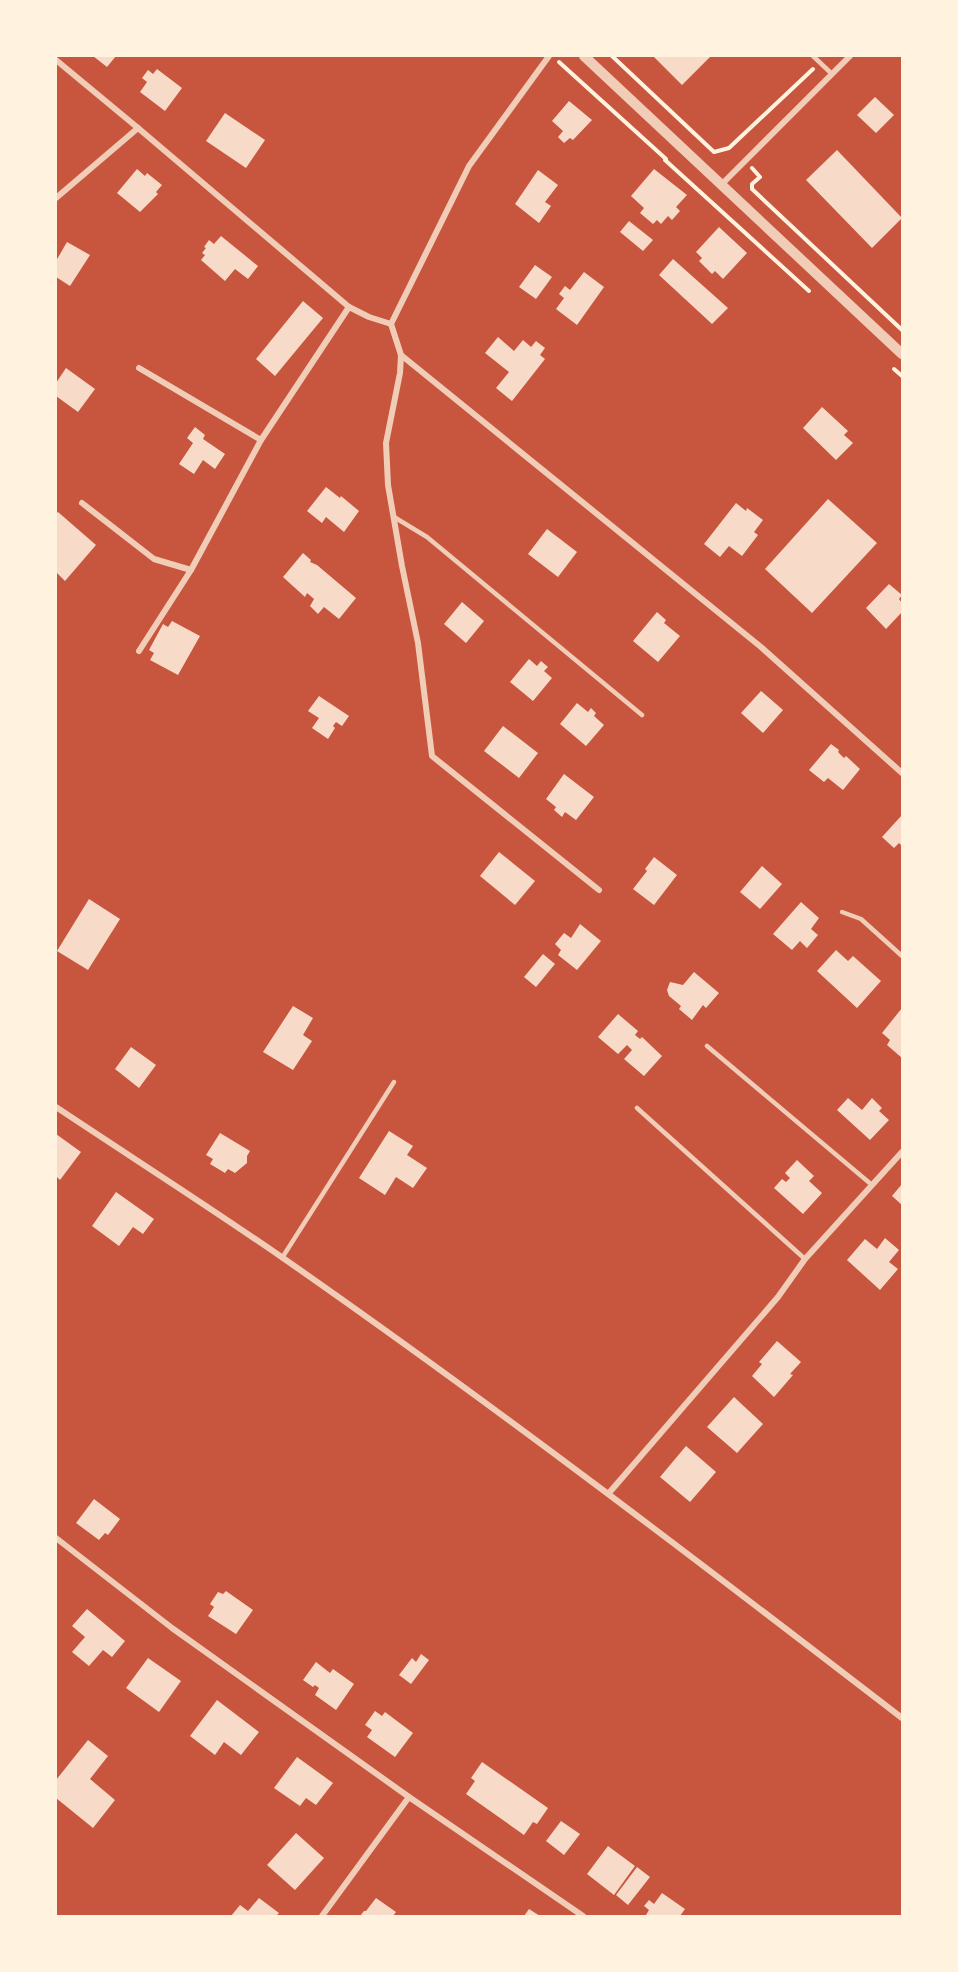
<svg xmlns="http://www.w3.org/2000/svg" width="958" height="1972" viewBox="0 0 958 1972" font-family="Mulish,sans-serif">
	<rect width="100%" height="100%" fill="#c8553d"/>
	<!-- building -->
	<g fill="#f7dbc8">
		<path d="M93,56h23l-9,11z"/>
		<path d="M653,56h58l-29,29z"/>
		<path d="M157,69l25,19 -17,23 -25,-19 7,-10 -5,-4 6,-8 5,4z"/>
		<path d="M875,97l19,18 -18,18 -19,-18z"/>
		<path d="M569,101l23,19 -19,20 -3,-2 -6,5 -6,-6 5,-6 -11,-10z"/>
		<path d="M225,113l40,27 -19,28 -40,-27z"/>
		<path d="M837,150l65,68 -30,30 -66,-68z"/>
		<path d="M137,169l8,7 2,-3 15,12 -6,7 2,2 -18,18 -23,-19z"/>
		<path d="M654,169l33,26 -11,12 4,4 -8,9 -4,-4 -7,8 -4,-4 -4,4 -13,-11 4,-5 -13,-12z"/>
		<path d="M538,170l20,15 -13,17 6,4 -12,17 -24,-19z"/>
		<path d="M629,221l24,19 -10,11 -23,-19z"/>
		<path d="M719,227l28,26 -24,26 -8,-8 -3,3 -13,-13 3,-3 -6,-6z"/>
		<path d="M221,236l37,30 -10,13 -13,-10 -10,12 -24,-21 4,-5 -3,-2 4,-5 -2,-1 5,-7 5,4z"/>
		<path d="M67,242l23,13 -20,31 -14,-9v-16z"/>
		<path d="M673,259l55,49 -16,16 -53,-49z"/>
		<path d="M535,265l17,12 -16,22 -17,-12z"/>
		<path d="M584,272l20,15 -27,38 -21,-16 8,-11 -5,-4 6,-8 5,4z"/>
		<path d="M303,301l20,17 -48,58 -19,-17z"/>
		<path d="M498,337l16,14 9,-11 8,7 5,-6 9,7 -5,7 5,4 -33,42 -16,-13 13,-16 -24,-19z"/>
		<path d="M66,368l29,21 -17,23 -22,-16v-13z"/>
		<path d="M822,407l26,24 -4,4 9,8 -17,17 -33,-32z"/>
		<path d="M195,427l10,8 -2,4 22,15 -10,15 -12,-9 -9,14 -15,-10 14,-21 -6,-5z"/>
		<path d="M326,487l14,11 1,-2 18,15 -15,21 -18,-15 -4,6 -15,-12z"/>
		<path d="M828,499l49,44 -65,70 -47,-44z"/>
		<path d="M736,503l10,8 1,-3 16,12 -9,12 4,3 -16,21 -13,-10 -9,11 -16,-13z"/>
		<path d="M58,512l38,33 -31,36 -9,-9v-58z"/>
		<path d="M547,529l30,23 -19,25 -30,-23z"/>
		<path d="M303,553l8,7 -1,2 7,3 39,33 -17,21 -15,-12 -6,7 -8,-8 4,-7 -7,-6 -2,4 -22,-20z"/>
		<path d="M889,584l13,11 -3,4 3,4v9l-16,17 -20,-21z"/>
		<path d="M462,602l22,19 -18,22 -22,-19z"/>
		<path d="M657,612l9,8 -2,3 16,13 -22,26 -25,-21z"/>
		<path d="M172,621l28,15 -22,39 -28,-15 4,-7 -5,-3 14,-26 5,3z"/>
		<path d="M529,659l8,7 4,-5 7,6 -4,4 8,7 -19,23 -23,-19z"/>
		<path d="M761,691l22,19 -20,23 -22,-20z"/>
		<path d="M319,696l30,20 -7,10 -6,-4 -3,4 2,2 -7,11 -16,-11 7,-10 -11,-7z"/>
		<path d="M577,703l11,9 3,-4 5,5 -2,3 10,9 -18,21 -26,-22z"/>
		<path d="M503,726l35,27 -19,25 -35,-27z"/>
		<path d="M831,744l8,6 -1,2 6,6 2,-2 14,13 -17,21 -15,-12 -4,4 -15,-12z"/>
		<path d="M564,774l30,23 -18,23 -11,-8 -3,5 -8,-7 2,-3 -10,-8z"/>
		<path d="M902,815v31l-3,-3 -5,5 -12,-11z"/>
		<path d="M499,852l36,29 -20,24 -35,-29z"/>
		<path d="M654,857l23,18 -23,30 -21,-16 14,-18 -2,-2z"/>
		<path d="M762,866l20,18 -22,25 -20,-17z"/>
		<path d="M89,899l31,20 -32,51 -31,-19z"/>
		<path d="M801,902l18,16 -8,11 7,6 -11,13 -7,-7 -8,9 -19,-16z"/>
		<path d="M580,924l21,17 -24,29 -19,-15 3,-5 -6,-6 9,-11 7,5z"/>
		<path d="M836,950l12,11 5,-5 28,25 -24,27 -40,-37z"/>
		<path d="M543,954l12,10 -19,23 -12,-10z"/>
		<path d="M694,972l25,21 -13,15 -3,-3 -11,15 -13,-11 2,-3 -12,-10 -2,-6 3,-8 13,3z"/>
		<path d="M293,1006l20,12 -10,17 9,6 -19,29 -30,-18z"/>
		<path d="M902,1008v50l-15,-13 3,-5 -8,-7z"/>
		<path d="M618,1014l20,17 -3,4 5,4 2,-2 20,19 -18,20 -20,-17 8,-9 -5,-5 -9,9 -20,-17z"/>
		<path d="M131,1047l25,18 -17,23 -24,-19z"/>
		<path d="M848,1098l14,12 10,-12 10,10 -3,3 10,9 -19,20 -33,-30z"/>
		<path d="M389,1131l24,15 -6,9 20,13 -14,20 -17,-11 -11,18 -26,-17z"/>
		<path d="M220,1133l30,18 -3,5v7l-12,10 -7,-4 -3,4 -15,-9 3,-5 -7,-4z"/>
		<path d="M56,1134l25,18 -21,28 -4,-4z"/>
		<path d="M797,1160l17,16 -5,5 13,12 -19,21 -29,-26 8,-9 4,3 4,-4 -5,-5z"/>
		<path d="M902,1184v21l-10,-9z"/>
		<path d="M116,1192l38,27 -11,15 -10,-7 -14,19 -27,-20z"/>
		<path d="M885,1238l14,12 -10,12 9,7 -18,21 -33,-30 18,-21 12,10z"/>
		<path d="M777,1341l24,21 -11,12 3,1 -19,22 -22,-21 10,-12 -3,-2z"/>
		<path d="M734,1397l29,27 -26,29 -30,-26z"/>
		<path d="M686,1446l30,26 -26,30 -30,-25z"/>
		<path d="M94,1499l26,20 -12,16 -3,-2 -6,7 -23,-17z"/>
		<path d="M226,1591l27,19 -17,24 -28,-18 6,-9 -4,-3 8,-12 5,2z"/>
		<path d="M87,1609l38,32 -13,16 -9,-7 -14,16 -17,-14 13,-15 -13,-11z"/>
		<path d="M421,1654l8,6 -18,24 -12,-9 13,-17 4,4z"/>
		<path d="M148,1658l33,23 -22,31 -33,-24z"/>
		<path d="M316,1662l14,11 3,-4 21,15 -18,26 -21,-15 4,-7 -4,-3 -2,2 -10,-7z"/>
		<path d="M217,1700l42,32 -18,23 -17,-13 -9,13 -25,-19z"/>
		<path d="M375,1711l7,5 3,-4 28,21 -18,24 -28,-20 5,-7 -7,-5z"/>
		<path d="M88,1740l20,16 -18,23 25,21 -22,28 -37,-30v-18z"/>
		<path d="M297,1757l36,26 -17,22 -10,-7 -6,8 -26,-18z"/>
		<path d="M482,1762l66,46 -11,16 -4,-2 -9,13 -58,-41 9,-13 -4,-3z"/>
		<path d="M561,1821l19,13 -16,21 -18,-14z"/>
		<path d="M296,1833l28,25 -29,32 -28,-25z"/>
		<path d="M608,1846l27,20 -21,29 -27,-21z"/>
		<path d="M637,1867l13,10 -22,28 -12,-10z"/>
		<path d="M662,1893l23,16 -5,7h-32l-2,-1 3,-5 -5,-4 5,-6 5,4z"/>
		<path d="M259,1898l20,15 -3,3h-45l9,-11 8,6z"/>
		<path d="M376,1898l20,14 -3,4h-33l4,-5h2z"/>
		<path d="M529,1909l11,7h-16z"/>
	</g>
	<g fill="none" stroke-linecap="round" stroke-linejoin="round">
		<!-- path -->
		<g stroke="#fff3e0" stroke-width="4">
			<path d="M612,56l102,96 15,-4 84,-79"/>
			<path d="M559,62l107,97"/>
			<path d="M665,160l144,131"/>
			<path d="M752,168l8,9 -8,7v5l150,141"/>
			<path d="M894,369l8,7"/>
		</g>
		<!-- service -->
		<g stroke="#f1ccb7" stroke-width="4.5">
			<path d="M813,56l19,18"/>
			<path d="M394,517l33,20 215,178"/>
			<path d="M842,912l19,7 41,37"/>
			<path d="M707,1046l165,139"/>
			<path d="M637,1108l168,151"/>
			<path d="M282,1258l112,-176"/>
		</g>
		<!-- minor -->
		<g stroke="#f1ccb7" stroke-width="6">
			<path d="M549,56l-80,110 -78,158 10,31 -1,18 -14,70 2,42 14,81 16,77 14,113 167,134"/>
			<path d="M56,60l82,68 211,179 20,10 22,7"/>
			<path d="M722,184l128,-128"/>
			<path d="M56,198l82,-70"/>
			<path d="M401,355l360,292 141,126"/>
			<path d="M139,368l122,72 88,-133"/>
			<path d="M82,503l72,56 37,11"/>
			<path d="M139,651l52,-81 70,-130"/>
			<path d="M56,1107c75,50 152,99 227,151 211,147 415,303 619,460"/>
			<path d="M609,1493l169,-196 27,-38 97,-107"/>
			<path d="M56,1538l116,90 237,169 174,119"/>
			<path d="M322,1916l87,-119"/>
		</g>
		<!-- tertiary -->
		<path stroke="#f1ccb7" stroke-width="10" d="M584,56l318,298"/>
	</g>
	<!-- border -->
	<rect width="958" height="1972" fill="none" stroke="#fff3e0" stroke-width="114"/>
</svg>
